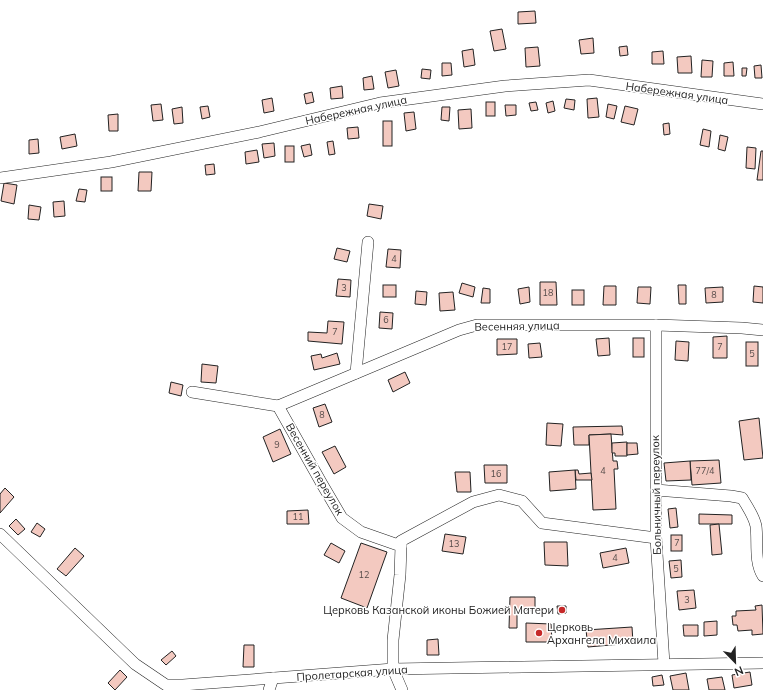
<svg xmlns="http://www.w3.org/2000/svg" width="763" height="690" viewBox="0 0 763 690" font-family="Mulish,sans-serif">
	<rect width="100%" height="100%" fill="#fff"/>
	<!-- building -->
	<g fill="#f3c9c0" stroke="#222">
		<path d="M535,11l1,12 -18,1v-12z"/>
		<path d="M502,29l4,20 -12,2 -4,-20z"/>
		<path d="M593,38l1,15 -13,1 -2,-14z"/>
		<path d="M627,46l1,9 -8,1 -1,-9z"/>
		<path d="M538,47l2,19 -14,1 -1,-19z"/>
		<path d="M473,49l2,16 -11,2 -2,-16z"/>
		<path d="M663,51l1,13h-12v-12z"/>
		<path d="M691,56l1,17h-14l-1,-16z"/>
		<path d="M702,60l11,1 -1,16h-11z"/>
		<path d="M733,62l1,14h-10v-13z"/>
		<path d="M442,63h9l1,12 -10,1z"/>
		<path d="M761,65l1,13h-7l-1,-12z"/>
		<path d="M742,68h5l-1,8h-4z"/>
		<path d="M422,69l9,1 -1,9 -9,-1z"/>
		<path d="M396,70l3,16 -11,2 -3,-16z"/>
		<path d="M372,76l2,13 -10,1 -1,-12z"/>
		<path d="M342,86l1,12 -12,1 -1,-11z"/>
		<path d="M312,92l2,10 -8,2 -2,-10z"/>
		<path d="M272,98l2,13 -10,2 -2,-13z"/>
		<path d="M597,98l2,19 -11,1 -1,-19z"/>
		<path d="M566,99l9,1 -1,10 -10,-2z"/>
		<path d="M553,101l2,10 -7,2 -2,-10z"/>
		<rect x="486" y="102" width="9" height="14"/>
		<path d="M536,102l2,8 -7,1 -2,-8z"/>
		<path d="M161,104l2,16 -10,1 -2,-16z"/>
		<path d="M608,104l9,2 -3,13 -8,-2z"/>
		<path d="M505,105h11v10l-10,1z"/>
		<path d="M208,106l2,11 -8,2 -2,-12z"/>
		<path d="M625,106l13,3 -4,16 -13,-3z"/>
		<path d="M182,107l1,16 -9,1 -2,-15z"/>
		<path d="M442,107h8l-1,14 -8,-1z"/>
		<path d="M471,109l1,19 -13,1 -1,-19z"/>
		<path d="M414,112l2,17 -10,2 -2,-18z"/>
		<path d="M118,114v17h-9l-1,-16z"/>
		<rect x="383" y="121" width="9" height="25"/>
		<path d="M669,123l1,11 -6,1 -1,-11z"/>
		<path d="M358,127l1,11 -11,1 -1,-11z"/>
		<path d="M703,129l8,2 -2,16 -9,-2z"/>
		<path d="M75,134l2,12 -15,3 -2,-12z"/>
		<path d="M720,135l8,2 -3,14 -7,-2z"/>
		<path d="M38,139l1,14 -10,1v-14z"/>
		<path d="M333,141l2,13 -6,1 -2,-13z"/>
		<path d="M274,143l1,13 -11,2 -2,-14z"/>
		<path d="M310,144l2,11 -8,2 -3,-11z"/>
		<rect x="285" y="146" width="9" height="16"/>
		<path d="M747,147l9,1 -1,21 -9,-1z"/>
		<path d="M257,150l2,12 -13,2 -1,-12z"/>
		<path d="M761,151h2v29h-6z"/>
		<path d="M214,164l1,10 -9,1 -1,-10z"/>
		<path d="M139,172h13l-1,19h-13z"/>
		<rect x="101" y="177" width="11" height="14"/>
		<path d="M4,183l13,2 -3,19 -13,-3z"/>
		<path d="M79,189l8,1 -2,12 -9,-1z"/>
		<path d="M64,201l1,15 -11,1 -1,-15z"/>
		<path d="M369,204l14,2 -2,13 -14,-3z"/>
		<path d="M29,205l12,2 -2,13 -11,-1z"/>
		<path d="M337,248l13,3 -3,11 -13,-3z"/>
		<path d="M388,249l13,1 -1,18 -14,-1z"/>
		<path d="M338,279l13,1 -1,17 -14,-1z"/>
		<path d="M540,282h16l1,23h-17z"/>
		<path d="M462,283l13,4 -2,10 -14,-4z"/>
		<rect x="383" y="285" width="13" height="12"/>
		<path d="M678,285h8v19h-7z"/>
		<path d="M604,286h12v19h-13z"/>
		<path d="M754,286l9,1v16l-10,-1z"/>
		<path d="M529,287l1,15 -10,2 -2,-15z"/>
		<path d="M638,287h13l-1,17 -13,-1z"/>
		<path d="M723,287v15l-17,1 -1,-15z"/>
		<path d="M483,288l7,1v14h-9z"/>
		<rect x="572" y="290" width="12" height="15"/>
		<path d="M416,291l11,1 -1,13 -11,-1z"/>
		<path d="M453,292l2,18 -15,1 -1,-18z"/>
		<path d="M380,312l13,1 -1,16 -13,-1z"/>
		<path d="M328,321l16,1 -2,22 -34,-3v-9l19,1z"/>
		<path d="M727,336v22h-14v-21z"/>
		<path d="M609,338l1,17 -12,1 -2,-17z"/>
		<rect x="633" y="338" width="11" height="19"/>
		<path d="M497,339h20v15l-20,1z"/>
		<path d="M676,341l13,1 -1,19 -13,-1z"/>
		<rect x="746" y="342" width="12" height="24"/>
		<path d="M540,343l2,14 -13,1 -1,-14z"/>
		<path d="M337,353l3,11 -26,6 -3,-14 10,-2 1,4z"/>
		<path d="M202,364l16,2 -2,17 -15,-1z"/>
		<path d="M405,372l5,11 -17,9 -5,-12z"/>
		<path d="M171,382l12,3 -2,11 -12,-3z"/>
		<path d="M325,404l7,18 -13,5 -6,-19z"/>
		<path d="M759,418l4,40 -19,2 -5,-39z"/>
		<path d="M547,423l16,1 -2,22 -15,-1z"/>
		<path d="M622,426l1,9 -12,-1 -22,1v10h-15l-1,-18z"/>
		<path d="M280,429l11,25 -18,8 -10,-25z"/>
		<path d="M611,434l2,27h4l1,8h-4l2,40 -23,1 -4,-75z"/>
		<path d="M627,442v14h-12v-3h-3v-10z"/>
		<path d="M627,443h10l1,11 -11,1z"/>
		<path d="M335,446l11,21 -12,7 -12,-22z"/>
		<path d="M719,460l2,23 -29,2 -2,-24z"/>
		<path d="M690,461l1,19 -25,1 -2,-18z"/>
		<path d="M484,465h23v18h-22z"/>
		<path d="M575,470h3l1,4 12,-1 1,7h-16z"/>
		<path d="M575,470l1,19 -26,2 -1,-19z"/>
		<path d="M455,472h15l1,20h-14z"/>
		<path d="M5,488l9,9 -14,16v-19z"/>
		<path d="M676,508l2,19 -8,1 -2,-19z"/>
		<path d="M308,510l1,14h-22v-13z"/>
		<path d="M699,514l33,1v9h-33z"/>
		<path d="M16,519l9,10 -7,6 -9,-9z"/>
		<path d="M37,523l8,6 -5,8 -9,-5z"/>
		<path d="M719,524l3,30 -10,1 -2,-30z"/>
		<path d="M445,534l21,3 -3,17 -21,-3z"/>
		<rect x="671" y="535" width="11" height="16"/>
		<path d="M544,542h23l1,24 -23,-1z"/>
		<path d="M331,543l14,8 -6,12 -15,-8z"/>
		<path d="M361,543l26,9 -20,56 -26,-10z"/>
		<path d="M75,548l9,8 -18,20 -9,-7z"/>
		<path d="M626,548l3,15 -26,5 -3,-15z"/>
		<path d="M681,560l1,17 -11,1 -2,-17z"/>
		<path d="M694,590l2,18 -17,2 -2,-19z"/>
		<path d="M510,597h25v14l-18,-1v18h-8z"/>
		<path d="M762,605l1,29 -11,1v-5l-14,1 -1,-6h-4l-1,-9h4v-5l20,-1 -1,-4z"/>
		<path d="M557,606h9v7l-8,1z"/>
		<path d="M717,621v14l-13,1v-14z"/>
		<path d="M526,623l25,1 1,18h-26z"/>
		<path d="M683,625h15v11h-14z"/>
		<path d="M632,627l1,16 -45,4 -2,-17z"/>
		<path d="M438,639l1,16h-12v-15z"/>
		<path d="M244,645h10v22h-11z"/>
		<path d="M172,651l4,5 -10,9 -5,-5z"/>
		<path d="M120,670l7,7 -12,13 -7,-7z"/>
		<path d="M750,672l2,13 -18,3 -2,-13z"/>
		<path d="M686,673l3,17h-16l-3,-14z"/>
		<path d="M662,675l2,10 -11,1 -1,-9z"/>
		<path d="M722,677l3,13h-16l-2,-11z"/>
	</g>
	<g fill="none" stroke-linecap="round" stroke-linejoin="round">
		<!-- minor casing -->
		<g stroke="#222" stroke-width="12">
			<g id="minor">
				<path d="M0,178l111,-16 148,-30 121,-29 125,-17 84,-6 174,24"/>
				<path d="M656,325v213l8,126"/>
				<path d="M356,373l12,-131"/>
				<path d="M192,392l86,14 181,-76 18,-5h179l86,3 21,2"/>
				<path d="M278,406l44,78 20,34 19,14 40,14 -1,29 -7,65v29l9,21"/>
				<path d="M656,490l75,6 11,2c5,8 12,18 14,28 2,16 -2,36 7,50"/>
				<path d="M0,534l135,130 31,21h17l210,-16 370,-6"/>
				<path d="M401,546v-5l72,-39 26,-7 23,6 20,22 114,15"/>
				<path d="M269,690l4,-12"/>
			</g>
		</g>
		<!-- minor -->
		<use href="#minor" stroke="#fff" stroke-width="11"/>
	</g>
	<!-- markers -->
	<g fill="#c62828" stroke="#fff" stroke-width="1.5">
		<circle cx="562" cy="610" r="4"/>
		<circle cx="539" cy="633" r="4"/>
	</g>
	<g text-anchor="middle" stroke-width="3" stroke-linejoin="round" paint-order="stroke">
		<!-- number labels -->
		<g font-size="9" fill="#564c4a">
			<text x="394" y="262">4</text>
			<text x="344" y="291">3</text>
			<text x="548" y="296">18</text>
			<text x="714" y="298">8</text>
			<text x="386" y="323">6</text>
			<text x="335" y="335">7</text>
			<text x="507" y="350">17</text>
			<text x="720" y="350">7</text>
			<text x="752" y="357">5</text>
			<text x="322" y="418">8</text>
			<text x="277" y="448">9</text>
			<text x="603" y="474">4</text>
			<text x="705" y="474">77/4</text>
			<text x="496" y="477">16</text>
			<text x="298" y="520">11</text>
			<text x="677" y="546">7</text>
			<text x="454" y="547">13</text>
			<text x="615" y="561">4</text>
			<text x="676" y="572">5</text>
			<text x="364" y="578">12</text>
			<text x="687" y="603">3</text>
		</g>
		<!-- street labels -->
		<g font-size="11" fill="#222" stroke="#fff">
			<text transform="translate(677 93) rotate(8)" y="4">Набережная улица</text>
			<text transform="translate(356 110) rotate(-12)" y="4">Набережная улица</text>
			<text transform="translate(517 326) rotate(-1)" y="4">Весенняя улица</text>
			<text transform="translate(315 469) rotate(60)" y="4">Весенний переулок</text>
			<text transform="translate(656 495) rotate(-91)" y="4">Больничный переулок</text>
			<text transform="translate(352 673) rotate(-4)" y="4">Пролетарская улица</text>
		</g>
		<!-- poi labels -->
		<g font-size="11" fill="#222" stroke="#fff" text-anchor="end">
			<text x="554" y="614">Церковь Казанской иконы Божией Матери</text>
			<text x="547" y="631" text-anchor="start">Церковь<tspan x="547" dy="13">Архангела Михаила</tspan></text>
		</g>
	</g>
	<!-- north arrow -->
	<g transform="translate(735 662) rotate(157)" stroke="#ffffff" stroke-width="3" paint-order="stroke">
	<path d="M0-3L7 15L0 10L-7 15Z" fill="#222222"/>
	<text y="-6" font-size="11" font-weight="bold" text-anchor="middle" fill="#222222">N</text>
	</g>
</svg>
